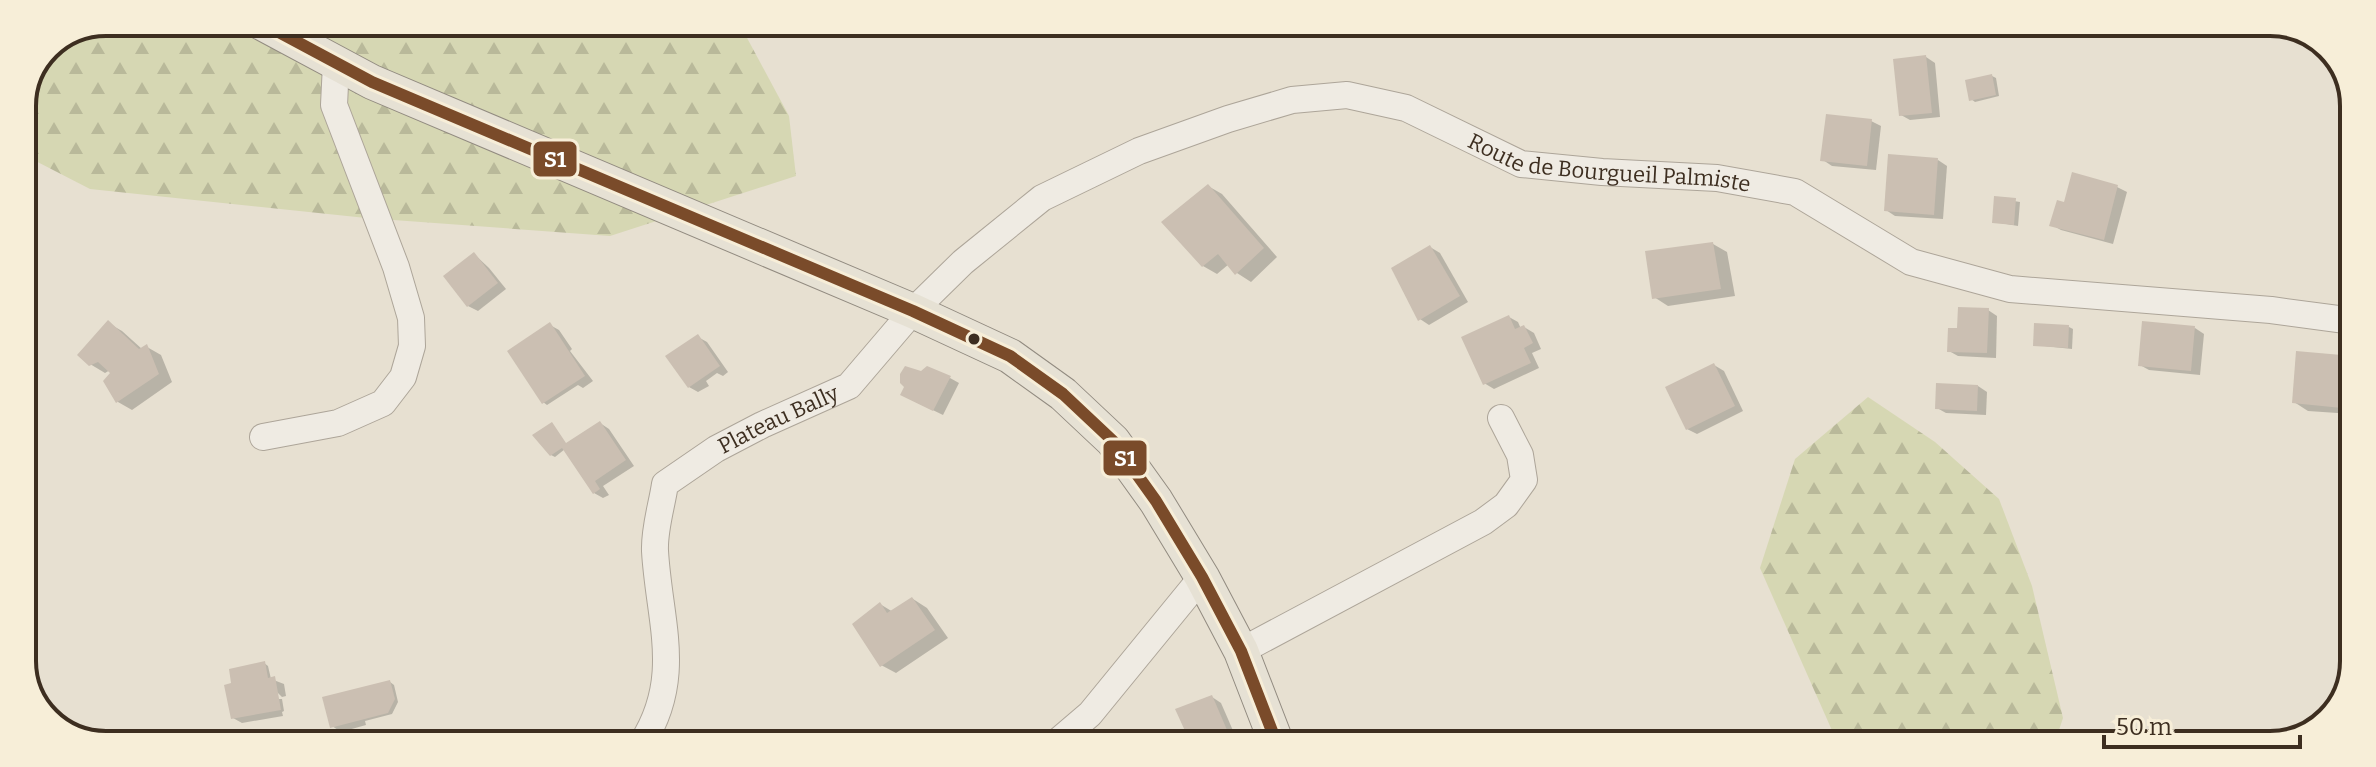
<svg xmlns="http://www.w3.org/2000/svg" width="2376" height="767" viewBox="0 0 2376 767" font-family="Bitter,serif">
	<defs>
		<pattern id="forest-firs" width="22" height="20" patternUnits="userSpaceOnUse" patternTransform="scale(2)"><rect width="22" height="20" fill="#d6d7b3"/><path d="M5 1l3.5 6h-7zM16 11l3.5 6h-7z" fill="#b9b99a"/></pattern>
	</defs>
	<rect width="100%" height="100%" fill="#e7e0d1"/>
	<!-- forest -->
	<g fill="url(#forest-firs)">
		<path d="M106,22l633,1 50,93 7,60 -186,60 -244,-18 -276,-29 -68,-35v-49l25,-59z"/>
		<path d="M1868,397l67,45 64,57 33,87 31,132 -9,27 -216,-1 -78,-176 35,-109z"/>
	</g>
	<!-- shadow -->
	<g fill="#0003">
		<path d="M1926,57l9,6 5,54 -30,3 -9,-5z"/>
		<path d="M1992,76l4,2 3,18 -24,6 -4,-3z"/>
		<path d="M1871,121l10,5 -5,44 -44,-4 -9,-6z"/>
		<path d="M1938,160l9,6 -4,53 -48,-3 -9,-6z"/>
		<path d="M1208,186l14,8 55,63 -26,25 -14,-9 -8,-9 -12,10 -14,-8z"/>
		<path d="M2117,187l10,5 -14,52 -52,-14 -9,-5 13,-21z"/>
		<path d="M1996,198l24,4 -2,24 -24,-4z"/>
		<path d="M1713,244l14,8 8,44 -67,10 -14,-9z"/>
		<path d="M1430,247l10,6 28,49 -39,23 -9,-6z"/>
		<path d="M474,254l15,14 17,21 -28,22 -10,-5z"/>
		<path d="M1988,310l9,6 -1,42 -38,-2 -9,-5 10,-21z"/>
		<path d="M1509,317l9,5 3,7 3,-2 10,6 7,16 -9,4 7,15 -45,21 -10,-6z"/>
		<path d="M108,323l14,8 20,18 5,-2 14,8 11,27 -40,28 -14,-8 -5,-29 -3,-3 -5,3 -15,-9z"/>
		<path d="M550,325l9,5 13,19 -2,2 23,30 -10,7 -5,-3 -31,20 -4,-3z"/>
		<path d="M2069,327l4,2 -1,20 -37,-4z"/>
		<path d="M2195,328l9,6 -4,41 -51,-5 -9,-5z"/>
		<path d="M698,337l9,5 21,30 -5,4 -6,-3 -11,8 3,5 -11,6 -9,-5z"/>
		<path d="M2353,358l-1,56 -44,-3 -14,-9z"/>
		<path d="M1714,365l10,6 19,40 -46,23 -10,-5z"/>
		<path d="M950,378l9,5 -16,32 -31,-15 -6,-14z"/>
		<path d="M1978,386l9,6 -1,23 -40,-2 -9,-5z"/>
		<path d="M600,423l9,6 25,37 -31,20 6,9 -6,3 -9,-5 -29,-44 -10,8 -4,-2 1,-31 17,28z"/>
		<path d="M913,599l14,9 21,30 -52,35 -15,-8 -1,-61 13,8z"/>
		<path d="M264,663l4,3 3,13 13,5 2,12 -4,1 -5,-5v7h5l2,12 -2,1 1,4 -41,7 -9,-5z"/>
		<path d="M390,682l4,3 4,17 -6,12 -27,7 1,4 -25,7 -9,-6z"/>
		<path d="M1212,697l9,6 17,39 -45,2z"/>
	</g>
	<!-- building -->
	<g fill="#cbbfb2">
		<path d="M1926,55l6,58 -33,3 -6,-57z"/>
		<path d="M1992,74l4,21 -27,6 -4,-21z"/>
		<path d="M1826,114l46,5 -5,47 -47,-5z"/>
		<path d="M1888,154l50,4 -4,57 -50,-4z"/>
		<path d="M2072,172l46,13 -14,55 -55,-14 8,-26 7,2z"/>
		<path d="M1208,184l56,64 -29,27 -17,-21 -16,13 -41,-45z"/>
		<path d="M1994,196l22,2 -2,27 -22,-2z"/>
		<path d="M1713,242l8,47 -69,10 -7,-48z"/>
		<path d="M1430,245l30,51 -42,25 -27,-53z"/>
		<path d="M474,252l24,31 -31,24 -24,-31z"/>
		<path d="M1958,307l31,1 -2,45 -40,-1 1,-24h9z"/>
		<path d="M1509,315l6,14 9,-4 9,18 -9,5 7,15 -48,22 -22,-48z"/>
		<path d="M108,320l31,29 8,-5 12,30 -43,29 -13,-22 7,-8 -12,-11 -9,4 -12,-11z"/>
		<path d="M2142,321l53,5 -4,45 -53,-5z"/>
		<path d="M550,322l35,54 -43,28 -35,-53z"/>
		<path d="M2034,323l35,2 -1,23 -35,-2z"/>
		<path d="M698,334l22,32 -32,22 -23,-32z"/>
		<path d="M2296,351l57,5 -1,53 -60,-6z"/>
		<path d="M1714,363l21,43 -49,24 -21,-43z"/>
		<path d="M905,366l16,5 6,-5 24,10 -18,35 -33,-16 4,-8 -4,-4v-9z"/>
		<path d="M1936,383l42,2 -1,26 -42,-2z"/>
		<path d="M600,421l26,39 -31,21 5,8 -7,5 -31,-46 -12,8 -18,-21 20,-13 14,21z"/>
		<path d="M912,597l23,33 -55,37 -28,-43 28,-22 7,11z"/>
		<path d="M265,661l3,17 7,-2 6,34 -50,9 -7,-34 7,-2 -2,-14z"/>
		<path d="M390,680l5,19 -7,14 -58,15 -8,-31z"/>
		<path d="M1212,695l18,42 -14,7h-25l-16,-35z"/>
	</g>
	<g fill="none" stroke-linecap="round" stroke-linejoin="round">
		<!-- minor casing -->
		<g stroke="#ada599" stroke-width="28">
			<g id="minor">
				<path d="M263,437l75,-14 45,-20 20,-26 9,-31 -1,-28 -15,-51 -62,-162 2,-41"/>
				<path d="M1241,651l242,-129 23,-17 18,-25 -4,-25 -19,-37"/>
				<path id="s1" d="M642,743c42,-66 17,-122 13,-192 -1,-22 7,-46 10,-67l51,-35 46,-24 87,-39 64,-75 50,-49 79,-64 97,-47 89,-32 64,-19 55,-5 59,13 115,56 81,8 115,6 78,14 116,70 99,27 261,21 82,11"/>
				<path d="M1056,743l34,-29 112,-137"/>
			</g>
		</g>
		<!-- major casing -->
		<g stroke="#928b80" stroke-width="36">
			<path id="major" d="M260,22l112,60 541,229 97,45 53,38 50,47 43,60 46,76 39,74 36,93"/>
		</g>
		<!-- minor -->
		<use href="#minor" stroke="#efebe3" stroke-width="26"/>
		<!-- major -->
		<use href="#major" stroke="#e6e1d4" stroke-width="34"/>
		<!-- bus-1 casing -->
		<g stroke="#f7eed8" stroke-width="18">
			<path id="bus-1" d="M260,22l112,60 541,229 97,45 53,38 50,47 43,60 46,76 39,74 36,93"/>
		</g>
		<!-- bus-1 -->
		<use href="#bus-1" stroke="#7a4b2a" stroke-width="12"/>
	</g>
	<!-- markers -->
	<circle fill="#3d2e20" stroke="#f7eed8" stroke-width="3" cx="974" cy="339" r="7"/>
	<g text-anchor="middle" stroke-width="6" stroke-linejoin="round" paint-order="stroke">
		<!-- street labels -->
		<g font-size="22" fill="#3d2e20" stroke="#f7eed8">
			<text dy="8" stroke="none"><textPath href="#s1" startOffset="1344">Route de Bourgueil Palmiste</textPath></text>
			<text dy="8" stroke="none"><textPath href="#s1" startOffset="396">Plateau Bally</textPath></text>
		</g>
	</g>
	<!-- crop -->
	<path d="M0 0H2376V767H0ZM106 36H2270A70 70 0 0 1 2340 106V661A70 70 0 0 1 2270 731H106A70 70 0 0 1 36 661V106A70 70 0 0 1 106 36Z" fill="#f7eed8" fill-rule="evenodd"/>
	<path fill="none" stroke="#3d2e20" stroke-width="4" d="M106 36H2270A70 70 0 0 1 2340 106V661A70 70 0 0 1 2270 731H106A70 70 0 0 1 36 661V106A70 70 0 0 1 106 36Z"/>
	<g stroke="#f7eed8" stroke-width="3">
		<rect x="532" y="140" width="46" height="38" rx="8" fill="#7a4b2a"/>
		<rect x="1102" y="439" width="46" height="38" rx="8" fill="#7a4b2a"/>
	</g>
	<g font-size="22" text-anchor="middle" font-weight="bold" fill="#fff">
		<text x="555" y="167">S1</text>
		<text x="1125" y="466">S1</text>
	</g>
	<!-- scale -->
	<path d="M2104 735v12h196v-12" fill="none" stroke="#3d2e20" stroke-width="4"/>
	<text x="2116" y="735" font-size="24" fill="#3d2e20" stroke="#f7eed8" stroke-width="6" paint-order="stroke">50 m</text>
</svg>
